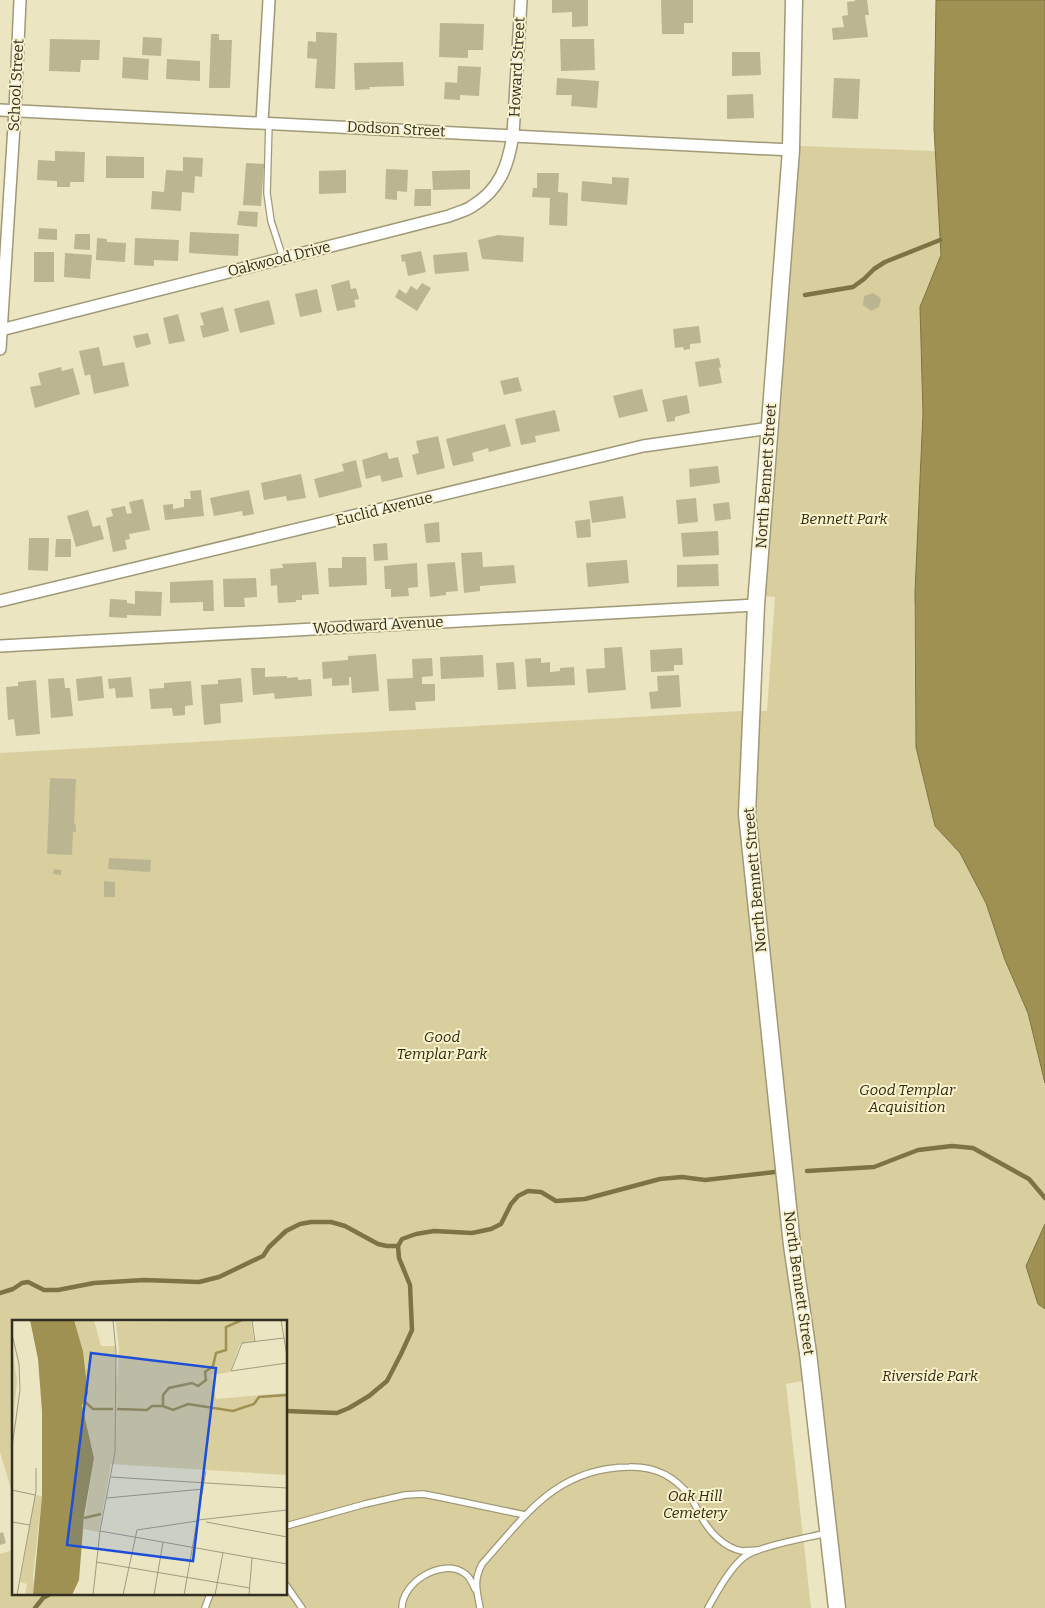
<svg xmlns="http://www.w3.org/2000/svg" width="1045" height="1608" viewBox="0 0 1045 1608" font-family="Bitter,serif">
	<rect width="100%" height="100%" fill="#ebe5c1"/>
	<!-- green -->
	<path fill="#d9cf9e" d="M800,146l135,5 6,104 -21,52 3,106 -7,185 -2,6 2,143 19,79 25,27 26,50 19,57 23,53 17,70v141l-19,42 12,38 7,5v299h-202l-55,-355 14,128 -16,3 25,224h-811v-54l14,-4v44h272v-272h-272v177l-14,-47v-699l740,-42h27l8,-114 -12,-1 20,-267z"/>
	<!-- water -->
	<g fill="#9e9151" stroke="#7e7443">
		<path d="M936,0h109v1083l-17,-70 -23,-53 -19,-57 -26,-50 -25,-27 -19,-79 -1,-155 8,-179 -3,-106 21,-52 -7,-127z"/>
		<path d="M1045,1224v85l-7,-5 -12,-38z"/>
	</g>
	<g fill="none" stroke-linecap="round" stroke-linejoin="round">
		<!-- stream -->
		<g stroke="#7e7443" stroke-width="4.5">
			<path d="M805,295l48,-8 11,-8 10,-10 11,-7 55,-22"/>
			<path d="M807,1171l67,-4 44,-17 34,-4 21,2 56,31 16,19"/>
			<path d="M0,1293l13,-4 9,-6 6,-1 16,8h14l36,-7 50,-3 55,2 20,-5 44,-21 6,-9 17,-16 14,-7 11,-2h20l14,4 33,18 9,2h11"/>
			<path d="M286,1411l51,2 12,-5 20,-12 18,-15 14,-27 11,-24 -2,-45 -11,-27 -1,-12 4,-7 14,-5 18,-3 38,2 19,-4 10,-5 10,-20 7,-8 10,-5 13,1 15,9 29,-2 75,-20 22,-2 23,3 70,-8"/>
			<path d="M35,1608l8,-10 7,-4"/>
		</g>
	</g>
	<!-- building -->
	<g fill="#bbb592">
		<path d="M552,0h36v26l-16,1v-15l-20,1z"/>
		<path d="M661,0h32v23h-9v11h-22z"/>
		<path d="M855,0h12l2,15h-4l3,22 -35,3 -1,-12 12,-1 -2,-11 6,-1 -1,-13 8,-1z"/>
		<path d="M440,23l44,1 -1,26h-15v8l-29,-1z"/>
		<path d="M316,32l21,1 -2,56 -20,-1 2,-29 -10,-1 1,-17 8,1z"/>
		<path d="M211,34h8v6h13l-2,48h-21z"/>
		<path d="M143,37l19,1 -1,18 -19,-1z"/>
		<path d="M50,39l50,1 -1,20h-18l-1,12 -31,-1z"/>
		<path d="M560,39h34l1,31 -34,1z"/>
		<path d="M732,52h28l1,23 -29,1z"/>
		<path d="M123,57l26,2 -1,21 -26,-2z"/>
		<path d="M167,59l33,2v20l-34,-2z"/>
		<path d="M403,62l1,24 -35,1 1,2 -15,1 -1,-27z"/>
		<path d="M458,66l23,1 -2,29 -19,-1v5l-16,-1 1,-17 12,1z"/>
		<path d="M557,78l42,3 -2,27 -26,-2 1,-11h-16z"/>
		<path d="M834,78l26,1 -2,40 -26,-1z"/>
		<path d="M753,94l1,24 -27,1v-24z"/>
		<path d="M55,151l30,1 -1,30h-14v5h-13v-6l-20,-1 1,-20 17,1z"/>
		<path d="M106,156l38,1v21h-38z"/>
		<path d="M183,157l20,1 -1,19 -7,-1 -1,17 -12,-1 -1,19 -30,-2 1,-18 12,1 2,-22 17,1z"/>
		<path d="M246,163l18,1 -3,42 -18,-1z"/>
		<path d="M386,169l22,1 -1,22 -10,-1v9l-12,-1z"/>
		<path d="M346,170v23l-27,1v-23z"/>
		<path d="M470,170v19l-37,1 -1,-19z"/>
		<path d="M537,173h22l-1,19 10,1 -1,33 -18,-1 1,-27 -18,-1 1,-9h4z"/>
		<path d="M612,177l17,1 -2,27 -46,-4 1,-20 30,3z"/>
		<path d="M415,189h16v17h-17z"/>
		<path d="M239,211l19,1 -1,15 -20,-2z"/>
		<path d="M39,228l18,1v11l-19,-1z"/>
		<path d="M190,232l49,2 -1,22 -49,-3z"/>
		<path d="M75,234h15v16l-16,-1z"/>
		<path d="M498,235l26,2 -1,25 -41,-3 -4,-19z"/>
		<path d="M97,238l10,1v3l19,1 -1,19 -29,-2z"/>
		<path d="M135,238l44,2 -1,21 -24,-1v6l-20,-1z"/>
		<path d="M421,251l5,21 -18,4 -3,-15 -3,1 -1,-7z"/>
		<rect x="34" y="252" width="20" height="30"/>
		<path d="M467,252l2,19 -34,3 -2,-19z"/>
		<path d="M65,253l27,2 -2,24 -26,-2z"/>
		<path d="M349,280l2,9 5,-1 3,11 -5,1 2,7 -19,4 -6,-26z"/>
		<path d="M422,283l9,5 -14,23 -22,-14 4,-8 7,5 5,-8 6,4z"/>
		<path d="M317,289l5,23 -22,5 -5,-23z"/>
		<path d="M873,293l8,5 -2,9 -8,4 -8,-6 1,-9z"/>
		<path d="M269,300l6,24 -35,9 -6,-24z"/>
		<path d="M223,307l6,24 -26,7 -3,-12 4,-1 -4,-12z"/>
		<path d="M178,314l7,27 -16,3 -6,-26z"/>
		<path d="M699,326l2,17 -11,1v5l-6,1 -1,-3 -8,1 -2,-19z"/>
		<path d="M148,333l3,11 -15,4 -3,-12z"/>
		<path d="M99,347l4,19 21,-4 5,24 -35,8 -4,-20 -5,2 -6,-25z"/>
		<path d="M719,358l2,9 -2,1 3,15 -23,4 -4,-25z"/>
		<path d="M61,367l1,4 11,-3 7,26 -45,14 -5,-21 11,-2 -3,-12z"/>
		<path d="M518,377l4,14 -18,4 -4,-14z"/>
		<path d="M642,389l6,22 -29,7 -6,-22z"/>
		<path d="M687,395l3,18 -15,4v4l-8,1 -5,-22z"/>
		<path d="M555,410l5,21 -25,5 1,6 -15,3 -6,-26z"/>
		<path d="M505,424l6,22 -22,6 -1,-4 -16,5 2,8 -21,5 -7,-27z"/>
		<path d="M438,436l7,32 -28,7 -5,-20 7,-2 -3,-12z"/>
		<path d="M387,452l2,7 9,-2 5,20 -21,5 -2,-7 -14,4 -4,-19z"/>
		<path d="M356,460l6,27 -43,11 -5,-19 30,-8 -2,-7z"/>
		<path d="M718,466l2,17 -30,4 -1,-18z"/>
		<path d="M301,474l5,24 -19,3 -1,-5 -22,4 -3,-17z"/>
		<path d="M201,490l3,26 -39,4 -2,-15 10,-1v5l11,-2v-8h7l-1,-8z"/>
		<path d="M249,490l5,24 -11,2 -1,-5 -28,5 -4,-18z"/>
		<path d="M623,496l3,22 -34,5 -3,-22z"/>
		<path d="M696,498l2,24 -20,2 -2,-24z"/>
		<path d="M143,499l7,31 -21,4 1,5 -5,1 2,9 -14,3 -7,-34 7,-2 -2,-7 14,-3 2,8 5,-1 -3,-11z"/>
		<path d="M729,502l2,17 -16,2 -2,-17z"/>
		<path d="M88,510l5,17 7,-2 4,14 -28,8 -9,-31z"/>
		<path d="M590,519l1,18 -14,1 -2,-17z"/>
		<path d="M439,522l1,20 -14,1 -2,-19z"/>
		<path d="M718,531l1,24 -36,2 -2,-24z"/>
		<path d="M29,538h20l-1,33 -20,-1z"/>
		<path d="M56,539h15v18h-16z"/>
		<path d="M387,543l1,17 -14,1 -1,-17z"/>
		<path d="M482,552l1,15 31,-2 2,18 -36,3v5l-16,2 -3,-40z"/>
		<path d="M342,557h24l1,28 -38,2 -1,-19h14z"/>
		<path d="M627,560l2,23 -41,4 -2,-24z"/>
		<path d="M316,562l3,32 -17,1v5h-6v2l-18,1 -1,-18 -6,1 -1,-17 13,-1 -1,-4z"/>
		<path d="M455,562l3,29 -12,1v3l-16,2 -3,-33z"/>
		<path d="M417,563l1,24 -10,1 1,8 -18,1v-8h-6l-1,-23z"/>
		<path d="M718,564l1,22 -42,1v-22z"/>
		<path d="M256,578l1,19 -13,1 1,9h-21l-1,-28z"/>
		<path d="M213,580l1,31h-11v-9l-33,1v-21z"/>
		<path d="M135,591l27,1 -1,24 -34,-1v3l-18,-1 1,-18 17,1v3l8,1z"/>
		<path d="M622,647l4,43 -38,3 -2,-24 19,-1 -1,-20z"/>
		<path d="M682,648l1,17h-9v6l-23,1 -1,-22z"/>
		<path d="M376,654l3,37 -27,2 -1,-16h-2v8l-17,1v-8l-9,1 -1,-17 26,-2v-4z"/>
		<path d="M483,655l1,22 -43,2 -1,-22z"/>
		<path d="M432,658l1,18 -11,1v7h13v17l-20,1 1,8 -27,1 -2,-32 26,-1 -1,-19z"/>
		<path d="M541,658v5l9,-1v10l10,-1v-3l14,-1 1,18 -48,2 -2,-28z"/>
		<path d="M514,662l2,27 -18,1 -2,-27z"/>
		<path d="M251,668h14v9l22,-1v2l11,-1v3l13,-1 1,17 -37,3 -1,-6 -21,2z"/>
		<path d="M679,675l2,32 -30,2 -2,-17 9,-1 -1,-15z"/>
		<path d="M102,676l2,22 -26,3 -2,-22z"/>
		<path d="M131,677l2,20 -17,1 -1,-10 -6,1 -1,-10z"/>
		<path d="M64,678l1,10h5l3,28 -22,2 -3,-39z"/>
		<path d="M241,678l2,24 -23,2 1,19 -17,2 -3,-40 17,-1v-4z"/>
		<path d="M36,680l4,54 -24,2 -2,-17 -6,1 -2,-33 12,-1v-4z"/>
		<path d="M191,681l2,24 -8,1v9l-12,1 -1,-8 -21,1 -2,-20 15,-1v-5z"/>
		<path d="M50,778l26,1 -2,45 2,1v7h-3l-1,23 -25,-1z"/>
		<path d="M109,858l42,2 -1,12 -42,-3z"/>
		<path d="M54,869l7,1v5l-8,-1z"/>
		<path d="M104,881l11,1v15h-11z"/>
		<path d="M3,1532l3,11 -6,2v-12z"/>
	</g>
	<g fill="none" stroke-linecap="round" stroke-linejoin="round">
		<!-- lane casing -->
		<g stroke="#9f9977" stroke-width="8">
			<g id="lane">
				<path d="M269,122l-2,71 4,28 12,37"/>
				<path d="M286,1526l79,-22 40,-9 18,-1 16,3 86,18"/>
				<path d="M286,1585l16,23"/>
				<path d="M205,1608l5,-14"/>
				<path d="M402,1608c0,-26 40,-50 62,-35 6,3 8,10 11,16"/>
				<path d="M480,1608c-3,-18 -7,-26 2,-44 44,-49 74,-96 147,-97 25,-1 45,9 60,28 5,7 9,16 13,23 8,15 23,30 40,33 5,0 11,-1 16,-1"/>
				<path d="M708,1608c9,-16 22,-40 36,-51 15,-11 63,-19 83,-24"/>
			</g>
		</g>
		<!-- street casing -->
		<g stroke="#9f9977" stroke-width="14">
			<g id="street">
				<path d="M0,110l791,40"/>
				<path d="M262,122l7,-122"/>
				<path d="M1,330l448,-114c7,-3 16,-5 22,-9 29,-17 37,-41 42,-72l8,-135"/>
				<path d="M0,349l15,-239 5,-110"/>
				<path d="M0,601l643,-155 127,-18"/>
				<path d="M0,646l756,-41"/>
			</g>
		</g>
		<!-- secondary casing -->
		<g stroke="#9f9977" stroke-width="19">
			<path id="secondary" d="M794,0l-3,150 -35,455 -9,209 45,431 16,108 29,255"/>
		</g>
		<!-- lane -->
		<use href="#lane" stroke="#fff" stroke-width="5.5"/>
		<!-- street -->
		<use href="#street" stroke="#fff" stroke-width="11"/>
		<!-- secondary -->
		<use href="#secondary" stroke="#fff" stroke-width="16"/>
	</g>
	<g text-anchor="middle" stroke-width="4" stroke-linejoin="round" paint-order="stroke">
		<!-- street labels -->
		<g font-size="15" fill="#322f22" stroke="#f9f2ce">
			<text transform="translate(517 67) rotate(-87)" y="5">Howard Street</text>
			<text transform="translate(16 85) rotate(-87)" y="5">School Street</text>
			<text transform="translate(396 129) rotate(3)" y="5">Dodson Street</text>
			<text transform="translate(279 259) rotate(-14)" y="5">Oakwood Drive</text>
			<text transform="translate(766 476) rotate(-86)" y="5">North Bennett Street</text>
			<text transform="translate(384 509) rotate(-14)" y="5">Euclid Avenue</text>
			<text transform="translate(378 625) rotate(-3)" y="5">Woodward Avenue</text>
			<text transform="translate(755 880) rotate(-95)" y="5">North Bennett Street</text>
			<text transform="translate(799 1283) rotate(82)" y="5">North Bennett Street</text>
		</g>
		<!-- park labels -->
		<g font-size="15" font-style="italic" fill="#302a0b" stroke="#f9f2ce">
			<text x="844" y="524">Bennett Park</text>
			<text x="442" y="1042">Good<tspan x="442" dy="17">Templar Park</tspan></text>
			<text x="907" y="1095">Good Templar<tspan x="907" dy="17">Acquisition</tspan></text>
			<text x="930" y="1381">Riverside Park</text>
			<text x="695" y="1501">Oak Hill<tspan x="695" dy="17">Cemetery</tspan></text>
		</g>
	</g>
	<!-- overview -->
	<g transform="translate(12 1320)">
		<rect width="275" height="275" fill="#ebe5c1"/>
		<path d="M62,0h20l7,26h14l2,38 2,-35 -3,-27 135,-2 3,22 -14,2 -10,28 -18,3 4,24 71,-6v82l-176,-11 -12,68 -16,-3 11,-71 -12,-54 6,-10 -5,-43zM0,25l5,36 -5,51zM23,175l7,1 -9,80 1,12 -1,7h-8l2,-11 -7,-2z" fill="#d9cf9e"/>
		<path d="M18,0h44l9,31 5,43 -6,11 12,53 -10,58 -5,64 -7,15h-39l9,-99v-85l-4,-52z" fill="#9e9151"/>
		<path fill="none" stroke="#9e9151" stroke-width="2.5" d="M71,80l10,9h20M151,86v-11l6,-7 23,-5 6,3 8,-6 -1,-8 8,-6 3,-13 10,-3v-23l16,-7M105,89l30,1 5,-4h11l10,4 15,-6 45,7 21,-7 5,-7 28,-2M72,198l17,-4"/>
		<path fill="none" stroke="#a19c81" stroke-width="1" d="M240,0l3,22M269,0l6,36M0,14l7,30 1,26 -8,57M272,18l-42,5 -11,28 56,-8M99,157l176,11M0,170l23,5M95,178l96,-9M186,200l89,-10M0,202l18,3M194,202l81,15M88,211l187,33M84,242l154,26M5,275l19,-104v-23M81,275l7,-64 15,-79 1,-100 -3,-32M111,275l14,-65 60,-9M142,275l9,-53M172,275l22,-124M203,275l8,-42M237,275l3,-37"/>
		<path fill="#1d4ed8" fill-opacity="0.15" stroke="#1d4ed8" stroke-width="2.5" d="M79,33l125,15 -23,193 -126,-16z"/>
		<rect width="275" height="275" fill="none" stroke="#322f22" stroke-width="2.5"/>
	</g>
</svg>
